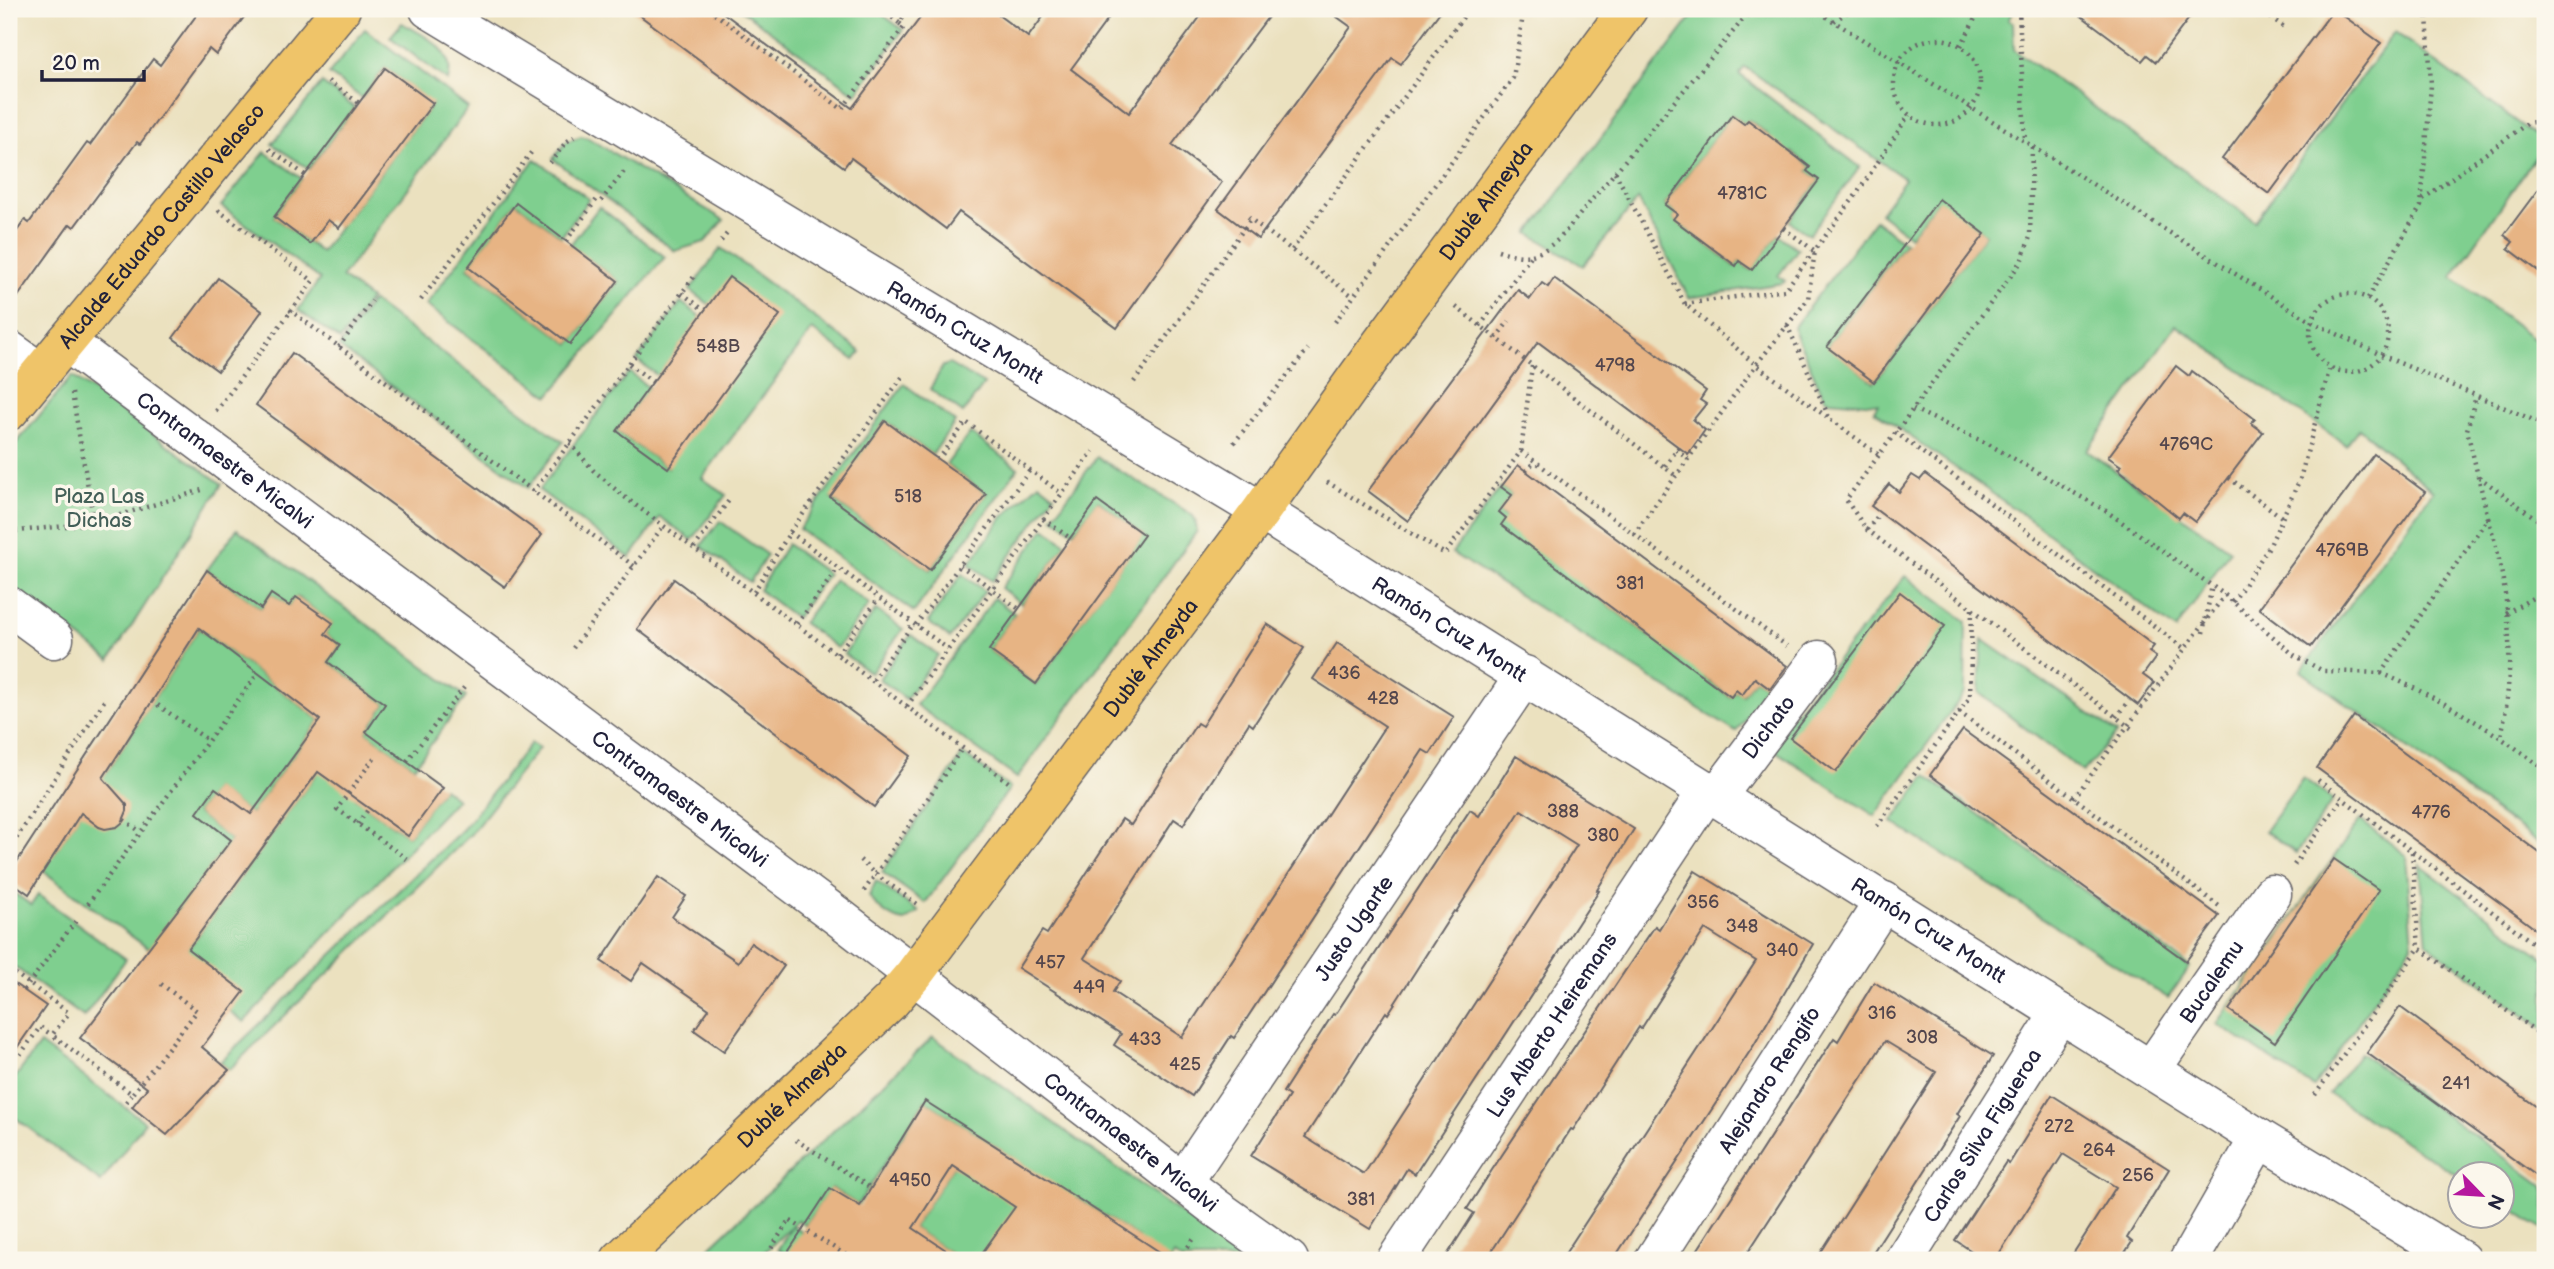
<svg xmlns="http://www.w3.org/2000/svg" width="2554" height="1269" viewBox="0 0 2554 1269" font-family="'Balsamiq Sans',sans-serif">
	<rect width="100%" height="100%" fill="#fbf7ec"/>
	<filter id="ink" filterUnits="userSpaceOnUse"><feTurbulence type="fractalNoise" baseFrequency=".0143" numOctaves="2"/><feDisplacementMap in="SourceGraphic" scale="14" xChannelSelector="R" yChannelSelector="G"/><feConvolveMatrix kernelMatrix="1 2 1 2 8 2 1 2 1" color-interpolation-filters="sRGB"/></filter>
	<filter id="wash" filterUnits="userSpaceOnUse"><feTurbulence type="fractalNoise" baseFrequency=".00686" numOctaves="4" result="noise"/><feDisplacementMap in="SourceGraphic" scale="28" xChannelSelector="R" yChannelSelector="G"/><feGaussianBlur stdDeviation="1.57" result="paint"/><feColorMatrix in="noise" values="0 0 0 0 0 0 0 0 0 0 0 0 0 0 0 0 0 1.4 0 .05"/><feComposite in="paint" operator="in"/></filter>
	<g filter="url(#wash)">
		<rect width="100%" height="100%" fill="#ebe1bf"/>
		<!-- green -->
		<g fill="#7fcf8f" stroke="#507865" stroke-width="2">
			<path d="M740,9h135l28,21 -47,64z"/>
			<path d="M1698,9h317l-7,11 5,3 1,27 241,171 140,-189 150,111 -93,134 93,70v347l-9,13 9,7v133l-244,-176 132,-180 -74,-63 -13,17 -170,-120 -89,126 143,99 -54,80 -140,-106 -162,-113 4,-7 -49,-4 -5,-3 -31,-69 82,-108 30,23 -77,103 46,36 111,-148 -47,-33 -28,35 -30,-23 25,-34 -160,-112 -6,7 121,93 -51,68 -20,-14 30,-41 -12,-9 3,-4 -18,-15 -5,5 -20,-23 -18,-14 -5,4 -12,-9 -67,90 12,9 -3,5 61,47 4,-5 12,9 27,-35 20,14 -20,27 7,5 -2,2 -94,15 -51,-99 -55,67 -54,-33z"/>
			<path d="M402,23c22,13 55,25 46,58l-58,-44z"/>
			<path d="M365,29l103,79 -126,169 28,22 -30,41 -42,-30 22,-31 -99,-73 44,-54 37,27 -28,38 47,35 111,-148 -47,-36 -23,30 -33,-24z"/>
			<path d="M322,83l33,25 -46,61 -37,-25z"/>
			<path d="M581,136l7,2 136,82 -19,22 -30,9 -122,-92 13,-17z"/>
			<path d="M535,159l54,40 -28,38 -45,-34 -48,65 102,76 48,-63 -48,-36 29,-38 66,50 -116,139 -123,-91z"/>
			<path d="M721,248l140,104 -7,8 -42,-30 -110,148 24,17 -34,45 -32,-23 -30,41 -91,-68 90,-118 20,16 -32,43 51,37 42,-163 -20,-15z"/>
			<path d="M372,301l191,141 -35,46 -189,-141z"/>
			<path d="M681,302l20,15 -43,59 -21,-16z"/>
			<path d="M949,364l35,20 -21,29 -33,-24 13,-23z"/>
			<path d="M72,376l150,108 -112,176 -101,-75v-133z"/>
			<path d="M904,384l51,38 -23,33 -47,-34 -54,77 99,72 56,-76 -40,-29 24,-32 48,35 -104,144 -115,-83z"/>
			<path d="M1097,457l94,57 4,5 2,12 -180,247 -101,-73 78,-107 21,16 -26,36 47,34 107,-149 -45,-34 -24,31 -21,-15z"/>
			<path d="M1039,483l15,12 -62,86 -23,-17 34,-47z"/>
			<path d="M1501,487l11,8 -13,18 89,66 -5,7 66,50 61,34 -5,8 25,19 6,-7 7,5 12,-17 14,10 -33,44 -284,-179z"/>
			<path d="M720,521l47,34 -17,27 -49,-36z"/>
			<path d="M1045,528l21,16 -44,60 -21,-16z"/>
			<path d="M237,529l229,168 -52,70 -48,-35 19,-28 -57,-42 12,-17 -15,-11 7,-11 -35,-26 -8,9 -18,-12 -10,15 -54,-39z"/>
			<path d="M787,544l41,30 -32,44 -37,-28z"/>
			<path d="M962,574l23,17 -35,47 -22,-16z"/>
			<path d="M1905,576l61,45 -1,71 -90,124 -107,-70z"/>
			<path d="M835,580l34,24 -32,44 -34,-25z"/>
			<path d="M876,610l27,19 -32,44 -27,-19z"/>
			<path d="M199,628l121,92 -69,94 -36,-25 -18,24 34,27 -82,109 -106,-78z"/>
			<path d="M911,635l27,20 -32,44 -27,-20z"/>
			<path d="M1982,639l135,94 -34,39 -104,-79z"/>
			<path d="M344,736l36,27 -25,35 53,38 35,-48 14,11 -213,223 -71,-53z"/>
			<path d="M531,743l8,5 -69,87 -241,235 -9,-8 243,-233z"/>
			<path d="M963,754l47,34 -85,115 -43,-31z"/>
			<path d="M1926,776l264,191 -22,31 -276,-176z"/>
			<path d="M2303,778l30,22 -37,53 -31,-22z"/>
			<path d="M2360,820l46,35 7,89 -99,143 -97,-63z"/>
			<path d="M2420,865l125,94v71l-118,-86z"/>
			<path d="M876,881l43,31 -14,9c-14,-1 -29,-14 -36,-25z"/>
			<path d="M9,889l22,16 7,-10 88,64 -42,58 -75,-54z"/>
			<path d="M933,1037l313,223h-65l-7,-5 -3,5h-47l14,-22 -61,-40 -42,62h-23l-23,-15 -12,15h-16l-48,-32 40,-62 83,7 -111,-72 -67,104 -27,-17 -25,37 -8,-5 -6,5 55,35h-50l-19,-11 14,-23 -36,34h-60z"/>
			<path d="M40,1044l105,78 -44,60 -92,-69v-27z"/>
			<path d="M2360,1053l185,134v43l-43,-28v-28l-43,2 -130,-82z"/>
		</g>
		<g id="blocks">
			<!-- building -->
			<g fill="#e7b484" fill-rule="evenodd">
				<path d="M201,9h49l-34,46 -7,-6 -69,95 -3,-2 -63,85 -4,-3 -61,85v-67l16,-22 4,3 58,-80 3,2 63,-86 7,6z"/>
				<path d="M631,9h87l134,99 75,-99h63l38,28 21,-28h66l-44,60 58,44 77,-104h68l-102,136 50,37 -105,146 -158,-116 -13,17 -95,-71 -7,9z"/>
				<path d="M1326,9h116l-41,55 -9,-6 -134,181 -40,-30 133,-182z"/>
				<path d="M2072,9h124l-40,53 -9,-7 -5,6z"/>
				<path d="M2334,9l47,34 -112,151 -47,-35z"/>
				<path d="M385,68l48,35 -94,125 -11,-8 -18,24 -36,-27z"/>
				<path d="M1732,115l12,9 4,-4 62,47 -3,4 12,9 -67,90 -13,-9 -3,5 -63,-47 4,-5 -12,-9z"/>
				<path d="M2545,180v96l-37,-28 5,-6 -9,-7z"/>
				<path d="M1939,199l46,35 -111,148 -47,-35z"/>
				<path d="M516,203l102,78 -48,63 -102,-77z"/>
				<path d="M729,277l51,38 -112,153 -51,-37z"/>
				<path d="M218,278l44,33 -44,60 -45,-33z"/>
				<path d="M1554,278l152,113 -6,9 6,4 -13,16 12,10 -17,24 -150,-112 -130,179 -40,-30 150,-201 12,9 12,-16 6,4z"/>
				<path d="M292,353l250,182 -37,52 -249,-182z"/>
				<path d="M2176,366l13,10 3,-5 63,48 -4,4 12,9 -68,90 -12,-9 -4,5 -61,-49 3,-3 -13,-9z"/>
				<path d="M885,421l101,73 -56,76 -100,-73z"/>
				<path d="M2374,454l51,38 -114,155 -52,-39z"/>
				<path d="M1518,465l269,201 -17,23 -15,-11 -13,17 -6,-5 -5,7 -230,-172 5,-7 -7,-6 13,-17 -11,-8z"/>
				<path d="M1925,474l229,172 -5,6 7,5 -13,18 11,8 -16,22 -267,-199 18,-22 10,8 13,-17 8,5z"/>
				<path d="M1097,501l47,34 -108,149 -47,-34z"/>
				<path d="M207,570l54,39 10,-15 18,12 7,-9 37,26 -8,11 15,11 -12,17 57,42 -19,28 77,56 -35,48 -90,-64 -130,177 56,43 -42,55 27,23 -62,65 -35,-28 15,-19 -67,-50 151,-198 -34,-27 18,-25 36,26 69,-94 -121,-92 -96,150 24,27v6l-5,12 -5,4 -12,2 -6,-2 -18,-14 -52,81 -20,-14v-6z"/>
				<path d="M674,579l237,177 -37,51 -237,-178z"/>
				<path d="M1900,592l45,34 -109,146 -46,-34z"/>
				<path d="M1267,624l37,24 -51,78 -4,-3 -66,102 -9,-6 -90,139 36,23 -7,11 69,45 203,-311 -72,-47 24,-36 117,74 -24,37 -7,-4 -189,288 -3,-2 -39,60 -78,-51 7,-11 -103,-66 24,-37 5,3 75,-115 9,6 66,-102 5,3z"/>
				<path d="M2354,716l191,141v79l-228,-168z"/>
				<path d="M1963,730l256,186 -33,45 -256,-186z"/>
				<path d="M1516,756l118,73 -37,61 2,1 -184,283 -8,-5 -37,60 -119,-73 38,-60 -6,-4 50,-78 2,1 135,-205 9,6zM1521,810l56,35 -213,329 -59,-37 81,-125 2,2 66,-103 2,1z"/>
				<path d="M2334,859l45,31 -104,152 -46,-32z"/>
				<path d="M1695,871l118,73 -59,101 -141,215h-52l195,-299 -51,-32 -64,100 -2,-2 -66,103 -2,-1 -85,131h-42l30,-47 -7,-4 25,-39 163,-244 4,3z"/>
				<path d="M658,877l28,19 -14,21 66,45 13,-19 33,23 -60,85 -30,-21 15,-21 -66,-46 -12,18 -30,-20z"/>
				<path d="M9,980l37,26 -37,53z"/>
				<path d="M1874,982l119,74 -36,58 3,2 -92,144h-52l120,-188 -51,-31 -142,219h-52l143,-222 4,3z"/>
				<path d="M2400,1007l145,106v69l-178,-129z"/>
				<path d="M2052,1095l117,74 -42,69 5,4 -12,18h-51l47,-73 -53,-33 -68,106h-10l-30,-20 51,-78 3,2z"/>
				<path d="M925,1101l152,97 95,62h-195l38,-53 -62,-41 -40,62 48,32h-178l47,-72 30,18z"/>
			</g>
		</g>
	</g>
	<g filter="url(#ink)">
		<use href="#blocks" fill-opacity="0" stroke="#686569" stroke-width="2"/>
		<g fill="none" stroke-linecap="round" stroke-linejoin="round">
			<!-- minor casing -->
			<g stroke="#686569" stroke-width="41">
				<g id="minor">
					<path id="s1" d="M429,9l832,502 998,627 202,122"/>
					<path id="s2" d="M66,342l774,576 376,290 73,52"/>
					<path d="M9,350l32,23"/>
					<path d="M9,606l45,33"/>
					<path id="s3" d="M1717,796l102,-136"/>
					<path id="s4" d="M2151,1070l121,-176"/>
					<path id="s5" d="M1183,1182l342,-507"/>
					<path id="s6" d="M1396,1260l312,-470"/>
					<path id="s7" d="M1654,1260l230,-359"/>
					<path id="s8" d="M1904,1260l156,-247"/>
					<path d="M2189,1260l70,-122"/>
				</g>
			</g>
			<!-- major casing -->
			<g stroke="#686569" stroke-width="41">
				<g id="major">
					<path id="s9" d="M9,411l332,-402"/>
					<path id="s10" d="M620,1260l271,-259 23,-27 347,-463 116,-162 251,-340"/>
				</g>
			</g>
			<!-- path -->
			<g stroke="#686569" stroke-width="4.5" stroke-dasharray="2 5" stroke-linecap="butt">
				<path d="M709,9l133,100 62,-82 -5,-4 11,-14"/>
				<path d="M881,9l18,14"/>
				<path d="M1814,9l498,313 69,33 164,70"/>
				<path d="M2019,9l6,132"/>
				<path d="M2259,9l25,18"/>
				<path d="M1834,21l18,-12"/>
				<circle cx="1937" cy="82" r="43"/>
				<path d="M1961,46l19,-37"/>
				<path d="M328,81l31,22"/>
				<path d="M2032,147l-2,90 -9,25 -175,238 21,30 265,199"/>
				<path d="M269,149l36,26"/>
				<path d="M550,163l16,-21 8,-5"/>
				<path d="M1615,172l70,132 71,61 123,90"/>
				<path d="M2423,199l105,-76 6,-1 11,8"/>
				<path d="M601,201l25,-32"/>
				<path d="M218,210l95,71 -22,30 343,255"/>
				<path d="M1248,217l106,80"/>
				<path d="M566,241l31,-42"/>
				<path d="M721,241l8,-10"/>
				<path d="M1292,250l177,-241"/>
				<path d="M1498,250c29,10 38,8 62,-12l192,-229"/>
				<path d="M682,293l23,18"/>
				<circle cx="2349" cy="333" r="39"/>
				<path d="M2368,298l53,-92 10,-121 -4,-71"/>
				<path d="M421,300l112,-150"/>
				<path d="M1685,304l100,-14 71,-95 53,-80"/>
				<path d="M1456,307l220,169"/>
				<path d="M1335,322l178,-244 11,-69"/>
				<path d="M1787,325l42,92"/>
				<path d="M1480,326l51,-70"/>
				<path d="M1496,338l13,-17"/>
				<path d="M339,347l33,-46"/>
				<path d="M629,364l24,18"/>
				<path d="M1134,382l117,-163"/>
				<path d="M72,393l22,130"/>
				<path d="M1913,409l77,36 116,66 119,84 69,60 29,16 58,2 107,-155 -21,-88 9,-34"/>
				<path d="M216,411l75,-100"/>
				<path d="M1895,432l290,217"/>
				<path d="M570,443l23,27 29,25 389,289"/>
				<path d="M1234,443l74,-94"/>
				<path d="M1676,450l12,9"/>
				<path d="M1521,451l266,195"/>
				<path d="M938,460l28,-38 96,72"/>
				<path d="M1665,466l14,-19"/>
				<path d="M1526,471l9,-10"/>
				<path d="M2479,477l66,48"/>
				<path d="M2229,478l54,40"/>
				<path d="M1327,482l118,72 76,-103 11,-85"/>
				<path d="M533,492l163,-218"/>
				<path d="M2488,518c22,70 28,147 13,219"/>
				<path d="M1043,519l27,19"/>
				<path d="M1867,530l13,-17"/>
				<path d="M9,532l85,-9 108,-33"/>
				<path d="M790,532l158,117"/>
				<path d="M1634,534l122,-169 52,-66 7,-48 -32,-23"/>
				<path d="M694,548l36,-49"/>
				<path d="M960,565l59,44"/>
				<path d="M754,592l36,-60 113,-156"/>
				<path d="M2233,602l37,-57 30,-66 30,-112"/>
				<path d="M2506,613l39,-22"/>
				<path d="M797,624l41,-56"/>
				<path d="M916,625l114,-155"/>
				<path d="M2203,633l9,-48"/>
				<path d="M573,648l91,-123"/>
				<path d="M837,654l42,-56"/>
				<path d="M2381,673c60,26 113,57 164,97"/>
				<path d="M873,680l40,-56"/>
				<path d="M152,701l57,40"/>
				<path d="M907,706l186,-255"/>
				<path d="M1959,712l260,194"/>
				<path d="M2116,717l13,-17"/>
				<path d="M374,758l-37,51 74,53"/>
				<path d="M407,761l59,-76"/>
				<path d="M2318,780l227,172"/>
				<path d="M2074,798l151,-203"/>
				<path d="M124,820l17,12"/>
				<path d="M358,824l11,-16"/>
				<path d="M1877,826l93,-129 2,-88"/>
				<path d="M9,850l97,-152"/>
				<path d="M2412,852l7,96"/>
				<path d="M860,860l15,14 45,32"/>
				<path d="M2294,865l47,-65"/>
				<path d="M864,891l99,-144"/>
				<path d="M88,904l170,-231"/>
				<path d="M9,969l60,44 -17,22 80,59 65,-83 -36,-27"/>
				<path d="M24,990l54,-72"/>
				<path d="M9,1047l11,8 20,-28 12,8"/>
				<path d="M2315,1095l104,-147 126,90"/>
				<path d="M126,1102l6,-8"/>
				<path d="M796,1140l75,48"/>
				<path d="M1188,1247l7,-10"/>
				<path d="M764,1260l25,-40 65,40"/>
			</g>
			<!-- minor -->
			<use href="#minor" stroke="#fff" stroke-width="38"/>
			<!-- major -->
			<use href="#major" stroke="#efc469" stroke-width="38"/>
		</g>
	</g>
	<g text-anchor="middle" stroke-width="7" stroke-linejoin="round" paint-order="stroke">
		<!-- number labels -->
		<g font-size="18" fill="#53464d">
			<text x="1742" y="199">4781C</text>
			<text x="718" y="352">548B</text>
			<text x="1615" y="371">4798</text>
			<text x="2186" y="450">4769C</text>
			<text x="908" y="502">518</text>
			<text x="2342" y="556">4769B</text>
			<text x="1630" y="589">381</text>
			<text x="1344" y="679">436</text>
			<text x="1383" y="704">428</text>
			<text x="1563" y="817">388</text>
			<text x="2431" y="818">4776</text>
			<text x="1603" y="841">380</text>
			<text x="1703" y="908">356</text>
			<text x="1742" y="932">348</text>
			<text x="1782" y="956">340</text>
			<text x="1050" y="968">457</text>
			<text x="1089" y="993">449</text>
			<text x="1882" y="1019">316</text>
			<text x="1922" y="1043">308</text>
			<text x="1145" y="1045">433</text>
			<text x="1185" y="1070">425</text>
			<text x="2456" y="1089">241</text>
			<text x="2059" y="1132">272</text>
			<text x="2099" y="1156">264</text>
			<text x="2138" y="1181">256</text>
			<text x="910" y="1186">4950</text>
			<text x="1361" y="1205">381</text>
		</g>
		<!-- street labels -->
		<g font-size="21" fill="#22223b" stroke="#fbf7ec">
			<text dy="7" stroke="none"><textPath href="#s10" startOffset="1372">Dublé Almeyda</textPath></text>
			<text dy="7" stroke="none"><textPath href="#s9" startOffset="240">Alcalde Eduardo Castillo Velasco</textPath></text>
			<text dy="7" stroke="none"><textPath href="#s1" startOffset="626">Ramón Cruz Montt</textPath></text>
			<text dy="7" stroke="none"><textPath href="#s2" startOffset="198">Contramaestre Micalvi</textPath></text>
			<text dy="7" stroke="none"><textPath href="#s1" startOffset="1194">Ramón Cruz Montt</textPath></text>
			<text dy="7" stroke="none"><textPath href="#s10" startOffset="805">Dublé Almeyda</textPath></text>
			<text dy="7" stroke="none"><textPath href="#s3" startOffset="86">Dichato</textPath></text>
			<text dy="7" stroke="none"><textPath href="#s2" startOffset="765">Contramaestre Micalvi</textPath></text>
			<text dy="7" stroke="none"><textPath href="#s5" startOffset="306">Justo Ugarte</textPath></text>
			<text dy="7" stroke="none"><textPath href="#s1" startOffset="1760">Ramón Cruz Montt</textPath></text>
			<text dy="7" stroke="none"><textPath href="#s4" startOffset="107">Bucalemu</textPath></text>
			<text dy="7" stroke="none"><textPath href="#s6" startOffset="282">Lus Alberto Heiremans</textPath></text>
			<text dy="7" stroke="none"><textPath href="#s7" startOffset="214">Alejandro Rengifo</textPath></text>
			<text dy="7" stroke="none"><textPath href="#s10" startOffset="238">Dublé Almeyda</textPath></text>
			<text dy="7" stroke="none"><textPath href="#s8" startOffset="147">Carlos Silva Figueroa</textPath></text>
			<text dy="7" stroke="none"><textPath href="#s2" startOffset="1332">Contramaestre Micalvi</textPath></text>
		</g>
		<!-- park labels -->
		<g font-size="21" fill="#435f58" stroke="#fbf7ec">
			<text x="99" y="503">Plaza Las<tspan x="99" dy="24">Dichas</tspan></text>
		</g>
	</g>
	<!-- margin -->
	<rect width="2554" height="1269" fill="none" stroke="#fbf7ec" stroke-width="35"/>
	<!-- north arrow -->
	<g transform="translate(2481 1195) rotate(115)"><circle r="33" fill="#fbf7ec" stroke="#a4a2a5" stroke-width="2"/>
	<path d="M0-5L12 26L0 18L-12 26Z" fill="#b5179e"/>
	<text y="-10" font-size="19" font-weight="bold" text-anchor="middle" fill="#22223b">N</text>
	</g>
	<!-- scale -->
	<path d="M42 70v10h102v-10" fill="none" stroke="#22223b" stroke-width="3.5"/>
	<text x="52" y="70" font-size="21" fill="#22223b" stroke="#fbf7ec" stroke-width="5" paint-order="stroke">20 m</text>
</svg>
